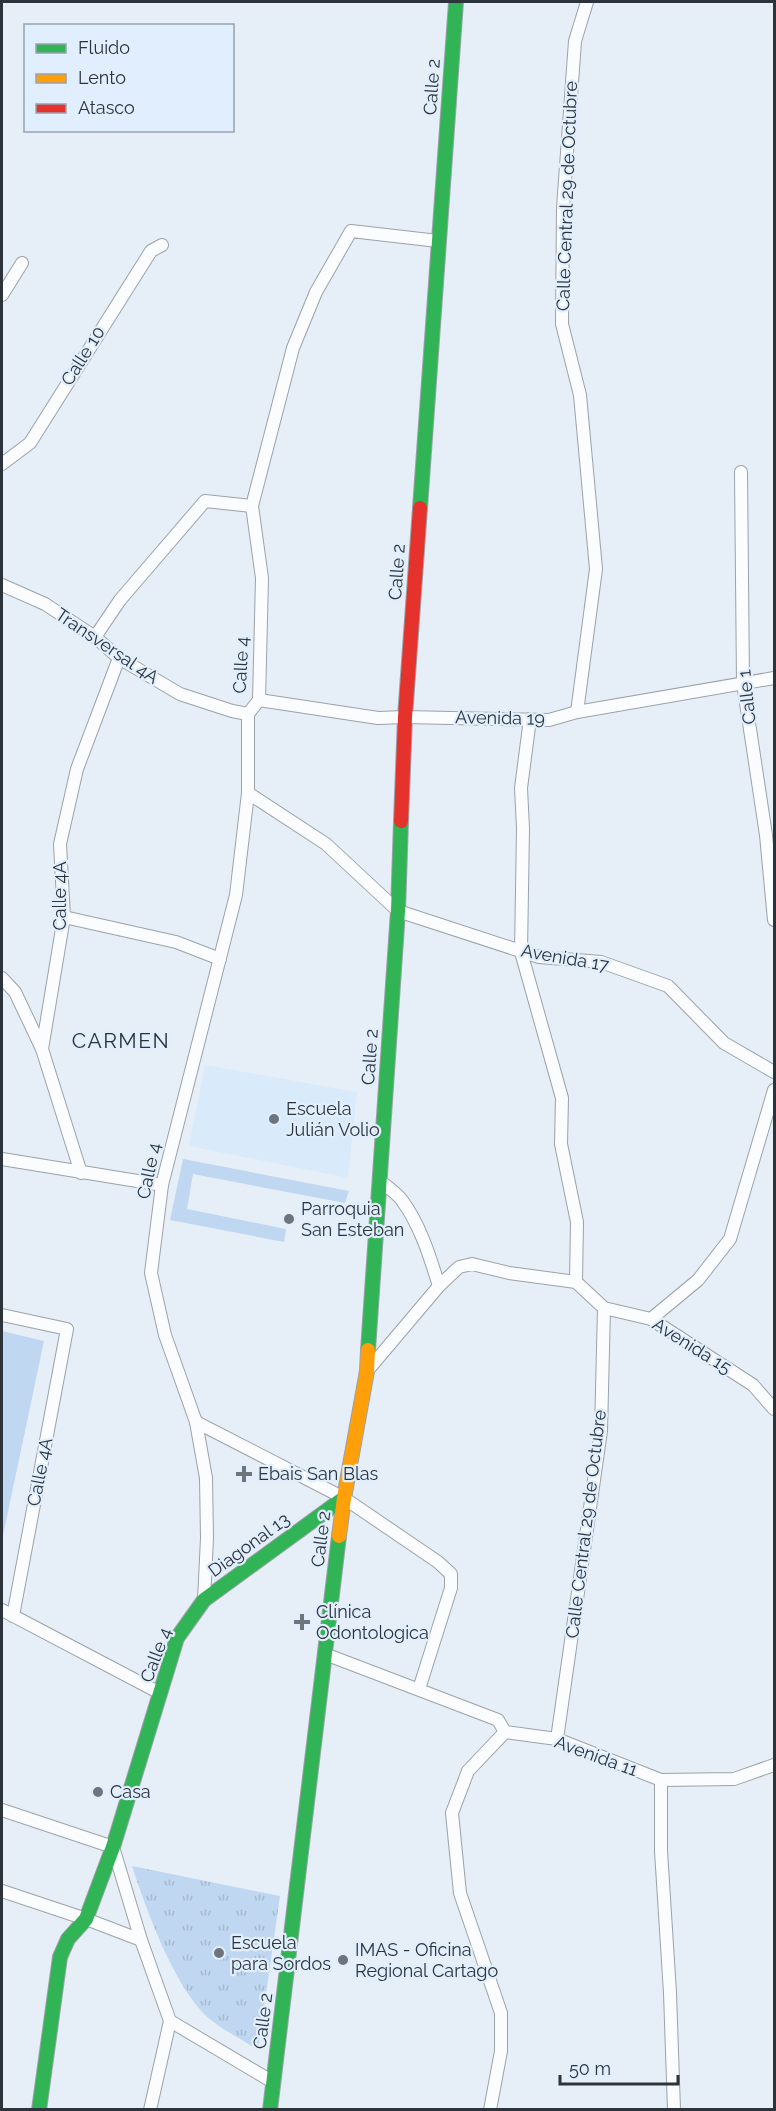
<svg xmlns="http://www.w3.org/2000/svg" width="776" height="2111" viewBox="0 0 776 2111" font-family="Raleway,sans-serif">
	<defs>
		<pattern id="grass-tufts" width="24" height="20" patternUnits="userSpaceOnUse" patternTransform="scale(1.5)"><rect width="24" height="20" fill="#c0d7f1"/><path d="M3 7l-1-3M5 7V3M7 7l1-3M15 17l-1-3M17 17v-4M19 17l1-3" fill="none" stroke="#a5b9cf"/></pattern>
	</defs>
	<rect width="100%" height="100%" fill="#e6eef7"/>
	<!-- built -->
	<path fill="#d9eafb" d="M205,1065l152,27 -9,86 -159,-32z"/>
	<!-- grass -->
	<path fill="url(#grass-tufts)" d="M132,1866l148,30 -22,154c-15,-10 -33,-19 -47,-30 -35,-28 -65,-111 -79,-154z"/>
	<!-- garden -->
	<g fill="#c0d7f1">
		<path d="M183,1159l166,32 -4,12 -152,-29 -6,35 99,20 -2,13 -114,-22z"/>
		<path d="M2,1331l42,10 -42,199z"/>
	</g>
	<g fill="none" stroke-linecap="round" stroke-linejoin="round">
		<!-- street casing -->
		<g stroke="#9ca2a9" stroke-width="14">
			<g id="street">
				<path d="M2,295l20,-32"/>
				<path d="M2,464l28,-21 121,-192 11,-6"/>
				<path d="M741,472l2,211 23,152 8,85"/>
				<path d="M2,585l43,19 50,33 24,21 61,36 52,17 16,3"/>
				<path d="M95,637l25,-37 85,-99 47,5"/>
				<path d="M259,700l119,18 27,-1 144,3 28,-8 197,-34"/>
				<path d="M577,712l19,-143 -16,-174 -18,-71 1,-116 12,-167 12,-39"/>
				<path d="M530,719l-9,69 2,40 -2,124 41,146 -1,46 16,78 -1,60"/>
				<path d="M248,793l78,51 72,67 141,46 62,5 67,24 56,57 50,29"/>
				<path d="M64,917l112,25 44,17"/>
				<path d="M2,978l13,14 27,57"/>
				<path d="M2,1159l160,26"/>
				<path d="M81,1173l-39,-124 22,-132 -4,-73 17,-75 42,-111"/>
				<path d="M379,1180c7,6 16,12 22,19 19,25 29,58 38,87"/>
				<path d="M2,1315l65,14 -54,287"/>
				<path d="M651,1319l47,-39 32,-41 44,-149"/>
				<path d="M368,1370l71,-84 20,-19 13,-3 37,9 67,9 28,26 47,11 102,66 21,24"/>
				<path d="M196,1422l148,76 94,64 13,12v14l-32,101"/>
				<path d="M204,1600l3,-62 -1,-60 -10,-56 -31,-87 -14,-62 11,-88 74,-290 12,-102v-79l11,-14 3,-122 -10,-72 41,-158 23,-56 35,-61 87,10"/>
				<path d="M2,1610l158,83"/>
				<path d="M325,1654l173,66 7,12 52,7 104,41 73,-1 40,-14"/>
				<path d="M557,1739l44,-308 3,-123"/>
				<path d="M661,1780v71l9,142 4,117"/>
				<path d="M2,1810l111,37 28,93 29,81 -20,89"/>
				<path d="M2,1891l84,28 55,21"/>
				<path d="M170,2021l103,61"/>
				<path d="M490,2110l11,-59v-38l-41,-120 -8,-80 16,-42 37,-39"/>
			</g>
		</g>
		<!-- fast casing -->
		<g stroke="#9ca2a9" stroke-width="16">
			<g id="fast">
				<path d="M420,508l36,-506"/>
				<path d="M368,1350l30,-439 3,-90"/>
				<path d="M39,2110l21,-153 8,-18 18,-20 27,-72 64,-209 27,-38 140,-102"/>
				<path d="M270,2110l69,-574"/>
			</g>
		</g>
		<!-- slow casing -->
		<g stroke="#9ca2a9" stroke-width="16">
			<path id="slow" d="M339,1536l5,-38 23,-127 1,-21"/>
		</g>
		<!-- jam casing -->
		<g stroke="#9ca2a9" stroke-width="16">
			<path id="jam" d="M401,821l4,-104 15,-209"/>
		</g>
		<!-- street -->
		<use href="#street" stroke="#fbfcfe" stroke-width="12"/>
		<!-- fast -->
		<use href="#fast" stroke="#30b455" stroke-width="14"/>
		<!-- slow -->
		<use href="#slow" stroke="#ff9f0a" stroke-width="14"/>
		<!-- jam -->
		<use href="#jam" stroke="#e5322d" stroke-width="14"/>
	</g>
	<!-- markers -->
	<g fill="#6d747c" stroke="#e0eefd" stroke-width="2">
		<circle cx="274" cy="1119" r="6"/>
		<circle cx="289" cy="1219" r="6"/>
		<path d="M241 1465h6v6h6v6h-6v6h-6v-6h-6v-6h6z"/>
		<path d="M299 1613h6v6h6v6h-6v6h-6v-6h-6v-6h6z"/>
		<circle cx="98" cy="1792" r="6"/>
		<circle cx="219" cy="1953" r="6"/>
		<circle cx="343" cy="1960" r="6"/>
	</g>
	<g text-anchor="middle" stroke-width="4.5" stroke-linejoin="round" paint-order="stroke">
		<!-- street labels -->
		<g font-size="18" fill="#2c333a" stroke="#e0eefd">
			<text transform="translate(432 87) rotate(-86)" y="6">Calle 2</text>
			<text transform="translate(567 196) rotate(-88)" y="6">Calle Central 29 de Octubre</text>
			<text transform="translate(83 356) rotate(-58)" y="6">Calle 10</text>
			<text transform="translate(397 572) rotate(-86)" y="6">Calle 2</text>
			<text transform="translate(107 646) rotate(34)" y="6">Transversal 4A</text>
			<text transform="translate(241 665) rotate(-87)" y="6">Calle 4</text>
			<text transform="translate(747 697) rotate(-96)" y="6">Calle 1</text>
			<text transform="translate(500 718) rotate(1)" y="6">Avenida 19</text>
			<text transform="translate(60 896) rotate(-90)" y="6">Calle 4A</text>
			<text transform="translate(565 958) rotate(10)" y="6">Avenida 17</text>
			<text transform="translate(370 1057) rotate(-86)" y="6">Calle 2</text>
			<text transform="translate(149 1171) rotate(-78)" y="6">Calle 4</text>
			<text transform="translate(692 1346) rotate(32)" y="6">Avenida 15</text>
			<text transform="translate(40 1472) rotate(-79)" y="6">Calle 4A</text>
			<text transform="translate(586 1524) rotate(-83)" y="6">Calle Central 29 de Octubre</text>
			<text transform="translate(321 1539) rotate(-83)" y="6">Calle 2</text>
			<text transform="translate(249 1545) rotate(-36)" y="6">Diagonal 13</text>
			<text transform="translate(156 1655) rotate(-69)" y="6">Calle 4</text>
			<text transform="translate(596 1756) rotate(20)" y="6">Avenida 11</text>
			<text transform="translate(263 2021) rotate(-83)" y="6">Calle 2</text>
		</g>
		<!-- poi labels -->
		<g font-size="18" fill="#2c333a" stroke="#e0eefd" text-anchor="start">
			<text x="286" y="1115">Escuela<tspan x="286" dy="21">Julián Volio</tspan></text>
			<text x="301" y="1215">Parroquia<tspan x="301" dy="21">San Esteban</tspan></text>
			<text x="258" y="1480">Ebais San Blas</text>
			<text x="316" y="1618">Clínica<tspan x="316" dy="21">Odontologica</tspan></text>
			<text x="110" y="1798">Casa</text>
			<text x="231" y="1949">Escuela<tspan x="231" dy="21">para Sordos</tspan></text>
			<text x="355" y="1956">IMAS - Oficina<tspan x="355" dy="21">Regional Cartago</tspan></text>
		</g>
		<!-- quarter labels -->
		<g font-size="21" letter-spacing="1.5" fill="#2c333a" stroke="#e0eefd">
			<text x="121" y="1048">CARMEN</text>
		</g>
	</g>
	<!-- border -->
	<rect width="776" height="2111" fill="none" stroke="#2c333a" stroke-width="6"/>
	<!-- legend -->
	<rect x="24" y="24" width="210" height="108" fill="#e0eefd" stroke="#98a3af" stroke-width="1.5"/>
	<rect x="36" y="44" width="30" height="9" fill="#30b455" stroke="#98a3af" stroke-width="1.5"/>
	<text x="78" y="54" font-size="18" fill="#2c333a">Fluido</text>
	<rect x="36" y="74" width="30" height="9" fill="#ff9f0a" stroke="#98a3af" stroke-width="1.5"/>
	<text x="78" y="84" font-size="18" fill="#2c333a">Lento</text>
	<rect x="36" y="104" width="30" height="9" fill="#e5322d" stroke="#98a3af" stroke-width="1.5"/>
	<text x="78" y="114" font-size="18" fill="#2c333a">Atasco</text>
	<!-- scale -->
	<path d="M560 2075v9h118v-9" fill="none" stroke="#2c333a" stroke-width="3"/>
	<text x="569" y="2075" font-size="18" fill="#2c333a" stroke="#e0eefd" stroke-width="4.5" paint-order="stroke">50 m</text>
</svg>
